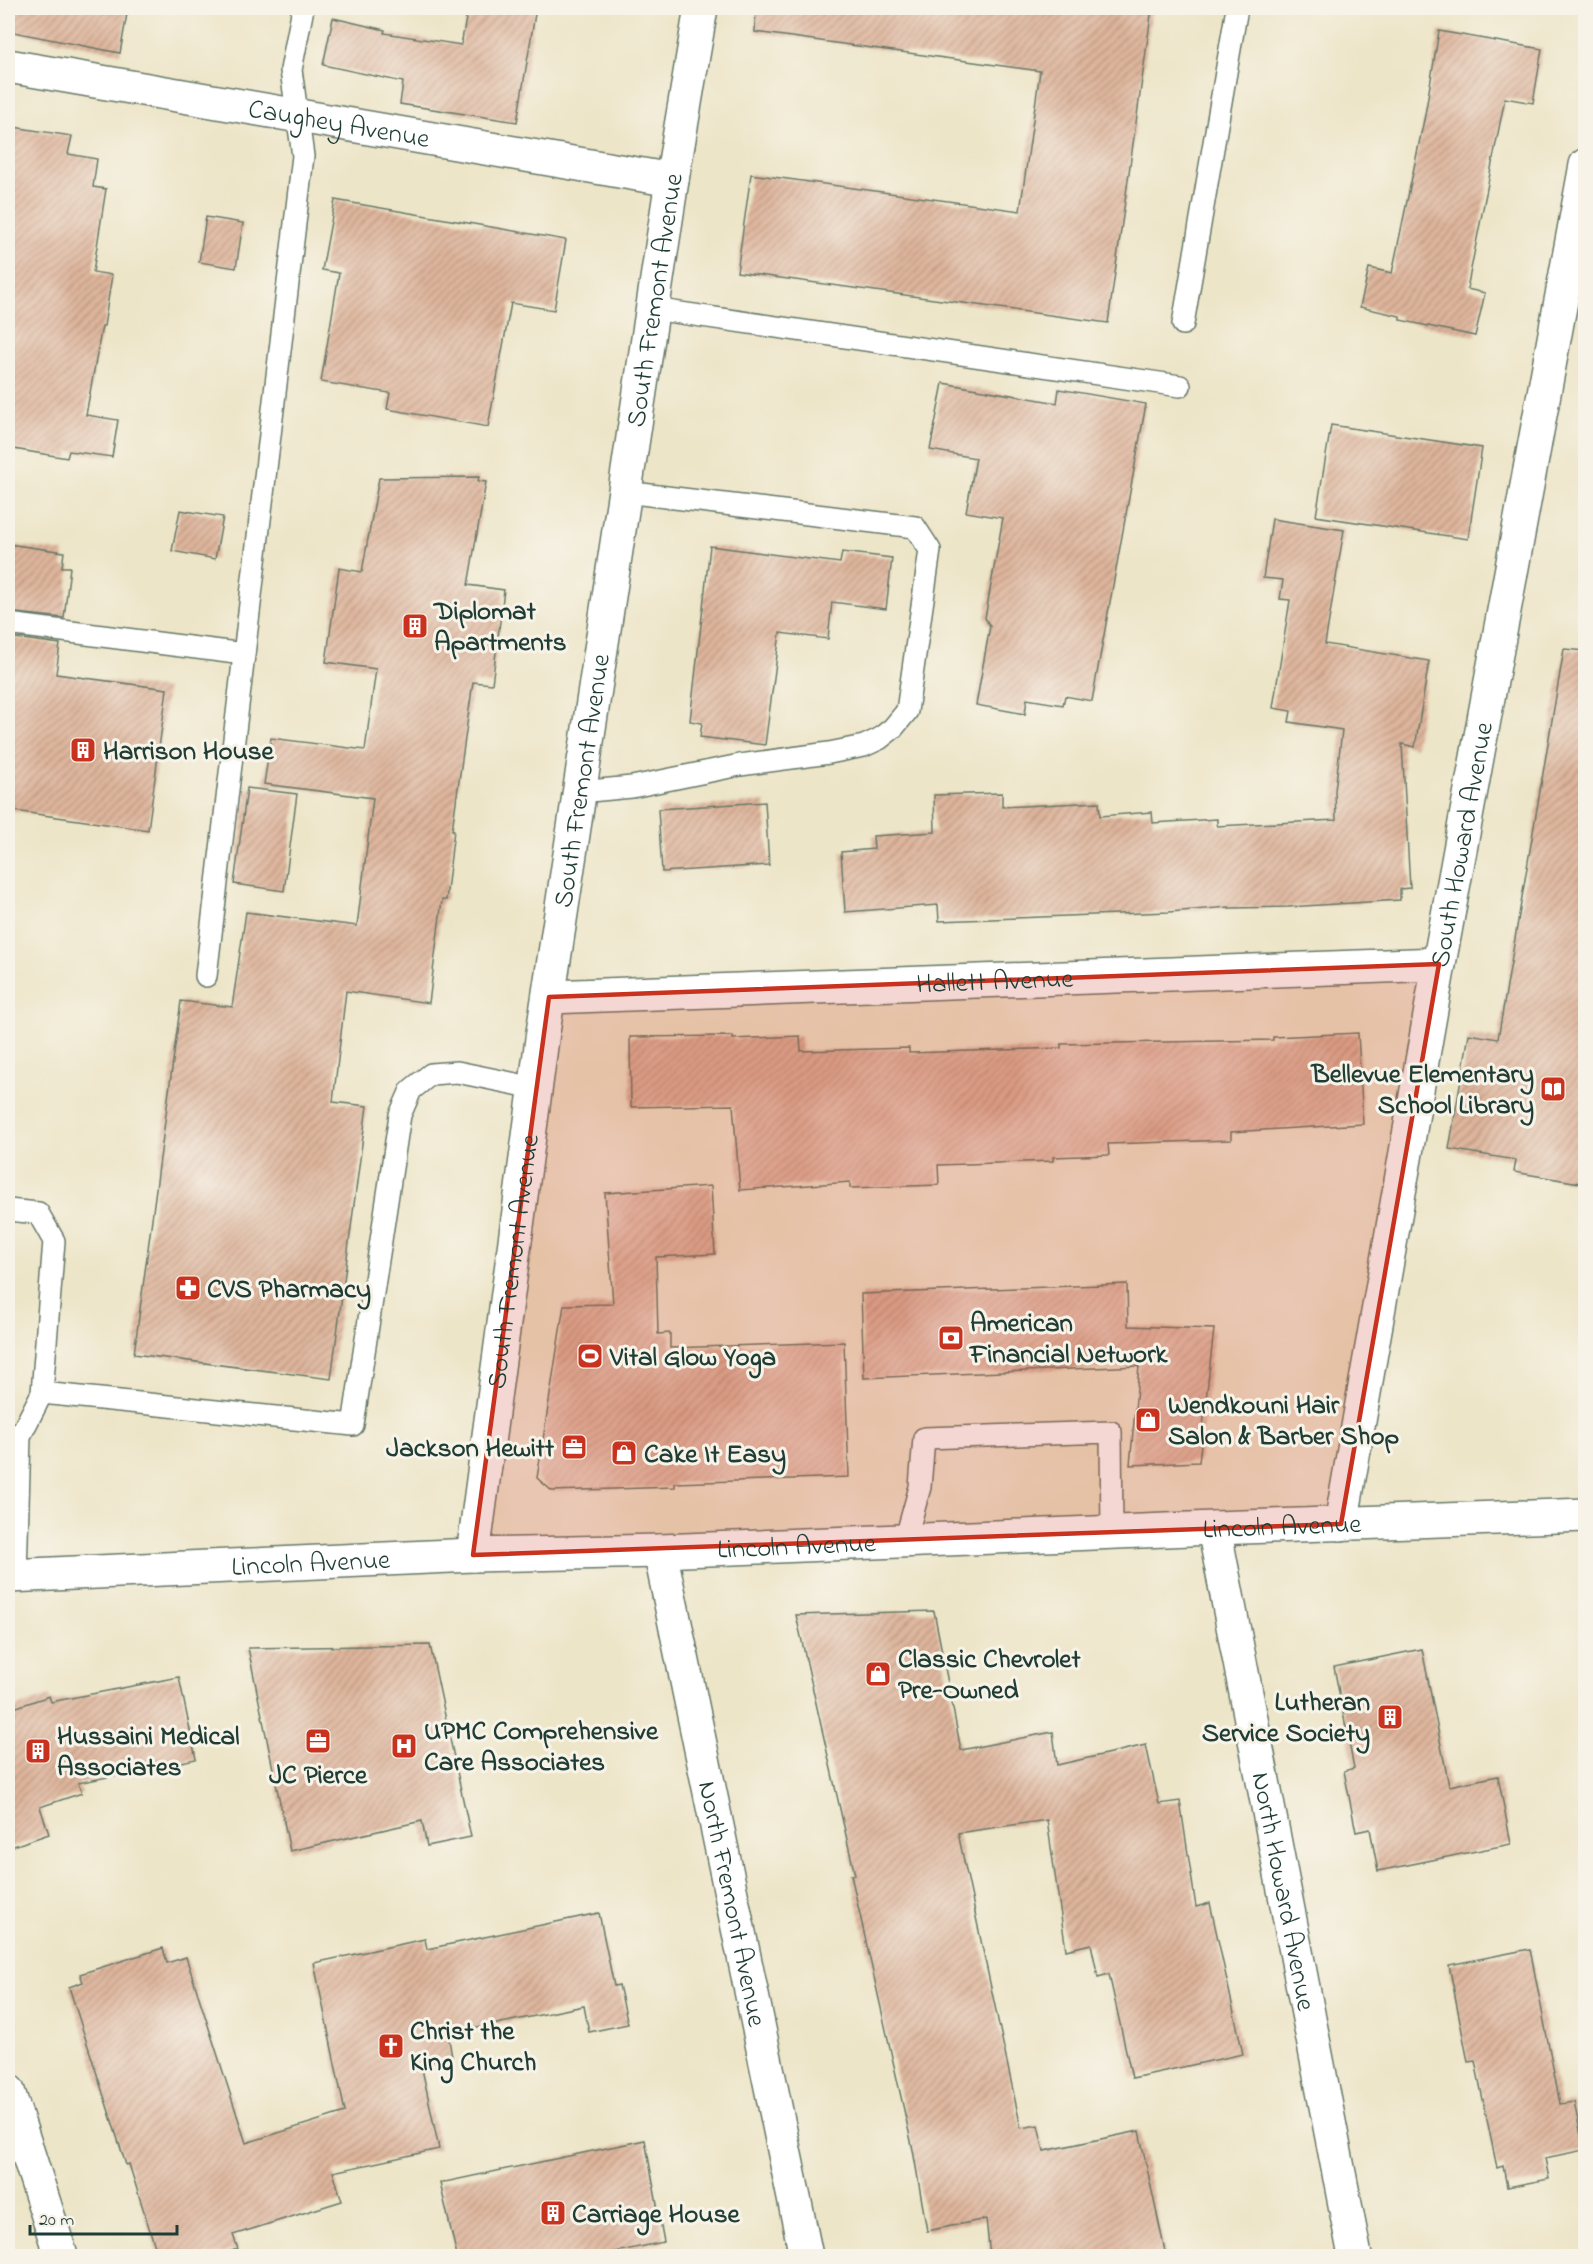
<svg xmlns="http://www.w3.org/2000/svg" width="1593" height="2264" viewBox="0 0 1593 2264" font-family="'Indie Flower',sans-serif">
	<defs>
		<pattern id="building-hatch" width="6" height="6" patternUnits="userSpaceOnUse" patternTransform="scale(1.5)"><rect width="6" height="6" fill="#dfb59c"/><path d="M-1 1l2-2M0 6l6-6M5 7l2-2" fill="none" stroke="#b49480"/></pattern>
	</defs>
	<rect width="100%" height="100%" fill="#f7f3e8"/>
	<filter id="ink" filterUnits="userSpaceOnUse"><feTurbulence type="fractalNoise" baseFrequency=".0167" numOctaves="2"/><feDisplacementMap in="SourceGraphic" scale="12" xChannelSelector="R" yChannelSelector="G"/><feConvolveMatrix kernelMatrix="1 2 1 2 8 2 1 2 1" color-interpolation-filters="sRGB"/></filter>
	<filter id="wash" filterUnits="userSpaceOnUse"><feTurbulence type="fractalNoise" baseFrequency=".008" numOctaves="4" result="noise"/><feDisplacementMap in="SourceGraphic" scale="24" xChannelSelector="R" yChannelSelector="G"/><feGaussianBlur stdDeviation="1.35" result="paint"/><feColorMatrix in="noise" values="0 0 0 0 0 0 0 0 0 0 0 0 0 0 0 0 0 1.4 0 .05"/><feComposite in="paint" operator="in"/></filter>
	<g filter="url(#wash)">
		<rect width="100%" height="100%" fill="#ede5c8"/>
		<g id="blocks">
			<!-- building -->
			<g fill="url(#building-hatch)">
				<path d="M8,8h120l-8,45 -112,-22z"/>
				<path d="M468,8h68l-19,114 -117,-18 3,-22 -80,-17 10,-47 52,12 -1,3 77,12z"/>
				<path d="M756,8h396l-44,315 -371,-51 14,-98 269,37 20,-140 -285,-39z"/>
				<path d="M1439,31l103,18 -9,54 -28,-5 -38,191 18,4 -10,43 -75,-16v-4l-40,-9 9,-39 23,5 33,-158z"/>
				<path d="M13,127l59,9 -4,18 29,5 -4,28 13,2 -13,83 19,3 -8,51h-2l-16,89 32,5 -6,37 -43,-6 -2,7 -59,-10v-282z"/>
				<path d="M335,200l231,40 -12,70 -43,-7 -23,124 -101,-18 3,-16 -69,-11 18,-109 -17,-3z"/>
				<path d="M206,217l37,6 -7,45 -37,-6z"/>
				<path d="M943,383l114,20 2,-14 87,15 -54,297 -27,-5 -2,9 -36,-6 -2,15 -49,-9 14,-79 -5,-8 18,-100 -37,-6 10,-54 -46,-8z"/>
				<path d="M1331,425l151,23 -14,91 -152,-23z"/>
				<path d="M479,477l-1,4 8,1 -18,103 36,5 -12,94 -19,-2 -21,148h2l-8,70h-4l-13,103 -83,-12 -13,111 34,4 -36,273 -197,-25 47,-353 51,6 14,-95 111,14 16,-128 -109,-14 7,-46 94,12 11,-81 -50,-7 13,-94 23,4 17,-94z"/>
				<path d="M180,510l43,7 -8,42 -43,-8z"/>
				<path d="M1272,519l72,11 -19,114 104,17 -14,86 -13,-3 8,144 -10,1v11l-112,7 -59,1v-1l-60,5 -230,9 -1,-16 -93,7 -4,-60 33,-3 -1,-13 62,-4 -1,-37 68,-2v14l97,-5 1,14 52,-4 1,11 64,-4v7l119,-6 -1,-29 7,-61 -53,-8 2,-11 -18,-3 17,-108 -10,-1 3,-19 -20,-2z"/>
				<path d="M8,544l56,8 -2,15h8l-6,51 -56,-6z"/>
				<path d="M710,546l130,17 2,-11 50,6 -6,51 -54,-7 -4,37 -48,-6 -15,112 -65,-8 2,-14 -12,-2z"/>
				<path d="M8,637l52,7 -4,30 111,15 -19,141 -140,-20z"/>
				<path d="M1564,649l22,2v533l-72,-12 2,-12 -67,-11 20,-115 29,5z"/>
				<path d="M247,788l50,6 -13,97 -50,-7z"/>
				<path d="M765,802l4,63 -107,7 -4,-63z"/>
				<path d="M1358,1033l5,91 -132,8v8l-123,4 1,11 -56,2v4l-115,4 1,20 -89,3v-6l-110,8 -7,-85 -102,2 -1,-70 103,-1v3l67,-3 1,15 108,-3v5l152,-5v-4l212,-4v-3z"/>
				<path d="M711,1186l4,68 -59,3 2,77 12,-1v15l174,-6 5,135 -174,6v4l-123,4 -15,-13 27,-173 49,-1 -8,-111z"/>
				<path d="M1127,1284l1,42 86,3 -15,133 -69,3 9,-99 -275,12 -3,-84z"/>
				<path d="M934,1611l27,139 92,-18 4,33 89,-20 13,59 21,-3 16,106 14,-4 33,151 -111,24 -23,-104 -11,3 -7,-33 -25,6 -19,-130 -89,13 63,295 17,-3 6,26 95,-20 27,125h-176l-4,-37 -59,12 -14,-81 -62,-275h4l-59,-260z"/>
				<path d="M430,1645l41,192 -44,9 -5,-25 -132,30 -42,-203z"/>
				<path d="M1422,1649l27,137 49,-10 13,68 -133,27 -8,-42 -14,3 -12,-61 10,-3 -20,-101z"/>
				<path d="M179,1677l17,82 -118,24 4,10 -42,14 9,27 -41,14v-138l41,-14 2,6z"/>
				<path d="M599,1913l15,73 5,-1 9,39 -39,8 -5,-26 -136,28 4,23 -31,7 18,85 -106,23 9,29 -109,34 5,14 -23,7h-57l-29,-92 -3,1 -57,-178 14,-5 -3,-8 83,-26 4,15 19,-6 60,186 99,-31 -31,-149 111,-24 2,10z"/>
				<path d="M1530,1949l30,155 14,-2 10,48 -39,8 4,21 -42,8 -4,-21 -6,2 -22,-107 -7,1 -19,-97z"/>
				<path d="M645,2140l19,102 -68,14h-139l-17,-73z"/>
			</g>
		</g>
	</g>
	<g filter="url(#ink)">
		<use href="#blocks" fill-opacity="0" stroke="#677868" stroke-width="1.5"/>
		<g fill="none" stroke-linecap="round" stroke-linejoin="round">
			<!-- service casing -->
			<g stroke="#677868" stroke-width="24">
				<g id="service">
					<path d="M653,309l527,77"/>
					<path d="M1183,324l54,-316"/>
					<path d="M8,624l236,30"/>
					<path d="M579,792l53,-5 108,-22 89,-12 35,-7 15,-7 14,-11 14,-17 23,-161 -15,-23 -290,-35"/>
					<path d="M206,976l97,-820 -12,-86 12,-62"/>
					<path d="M8,1210l30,3 16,28 -12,152 -22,43 -12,-1"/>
					<path d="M42,1393l311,32 47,-310 11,-25 20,-16 26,-2 78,16"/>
					<path d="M905,1541l15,-54 4,-49 187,-6 1,101"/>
					<path d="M16,1575l4,-139"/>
				</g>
			</g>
			<!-- minor casing -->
			<g stroke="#677868" stroke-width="36">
				<g id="minor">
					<path id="s1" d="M8,66l664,114"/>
					<path id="s2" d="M549,997l890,-33"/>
					<path id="s3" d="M1341,1524l98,-560 147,-799"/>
					<path id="s4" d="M1214,1528l141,728"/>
					<path id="s5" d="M660,1551l146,705"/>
					<path id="s6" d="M473,1555l69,-516 130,-859 29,-172"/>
					<path d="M8,2091l53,165"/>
				</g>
			</g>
			<!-- tertiary casing -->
			<g stroke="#677868" stroke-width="36">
				<g id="tertiary">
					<path id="s7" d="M8,1576l465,-21 187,-4 554,-23 372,-13"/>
				</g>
			</g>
			<!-- service -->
			<use href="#service" stroke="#fff" stroke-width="21"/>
			<!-- minor -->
			<use href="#minor" stroke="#fff" stroke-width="33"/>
			<!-- tertiary -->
			<use href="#tertiary" stroke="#fff" stroke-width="33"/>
		</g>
	</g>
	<!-- marked area -->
	<path fill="#c8321e" fill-opacity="0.2" stroke="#c8321e" stroke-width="4.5" stroke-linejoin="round" d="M1439,964l-98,560 -868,31 76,-558z"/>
	<!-- icons -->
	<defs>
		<g id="building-square" transform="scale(1.35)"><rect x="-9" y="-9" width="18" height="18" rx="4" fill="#c8321e" stroke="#f7f3e8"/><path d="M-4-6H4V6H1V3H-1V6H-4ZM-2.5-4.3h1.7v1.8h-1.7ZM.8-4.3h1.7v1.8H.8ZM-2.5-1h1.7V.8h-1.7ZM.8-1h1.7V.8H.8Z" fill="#fff"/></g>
		<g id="library-square" transform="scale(1.35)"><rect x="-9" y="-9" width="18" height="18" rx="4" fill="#c8321e" stroke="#f7f3e8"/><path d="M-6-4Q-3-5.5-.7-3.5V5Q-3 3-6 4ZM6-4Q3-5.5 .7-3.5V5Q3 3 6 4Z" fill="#fff"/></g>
		<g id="pharmacy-square" transform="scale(1.35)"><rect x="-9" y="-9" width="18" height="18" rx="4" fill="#c8321e" stroke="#f7f3e8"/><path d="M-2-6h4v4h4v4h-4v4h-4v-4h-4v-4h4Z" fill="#fff"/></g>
		<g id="bank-square" transform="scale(1.35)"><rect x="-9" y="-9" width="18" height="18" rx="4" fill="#c8321e" stroke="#f7f3e8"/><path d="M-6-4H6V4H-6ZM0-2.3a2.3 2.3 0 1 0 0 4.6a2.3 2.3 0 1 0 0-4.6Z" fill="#fff"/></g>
		<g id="stadium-square" transform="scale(1.35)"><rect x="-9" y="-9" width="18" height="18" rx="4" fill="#c8321e" stroke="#f7f3e8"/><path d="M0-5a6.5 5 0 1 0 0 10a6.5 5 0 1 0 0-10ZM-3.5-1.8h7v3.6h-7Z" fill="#fff"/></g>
		<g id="shop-square" transform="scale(1.35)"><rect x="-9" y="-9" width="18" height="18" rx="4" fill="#c8321e" stroke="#f7f3e8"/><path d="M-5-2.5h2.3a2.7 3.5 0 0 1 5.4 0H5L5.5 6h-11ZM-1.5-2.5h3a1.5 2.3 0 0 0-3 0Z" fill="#fff"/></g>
		<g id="office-square" transform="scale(1.35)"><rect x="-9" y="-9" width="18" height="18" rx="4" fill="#c8321e" stroke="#f7f3e8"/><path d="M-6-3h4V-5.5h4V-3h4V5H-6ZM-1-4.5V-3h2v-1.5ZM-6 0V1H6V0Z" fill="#fff"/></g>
		<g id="hospital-square" transform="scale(1.35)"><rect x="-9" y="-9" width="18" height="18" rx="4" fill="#c8321e" stroke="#f7f3e8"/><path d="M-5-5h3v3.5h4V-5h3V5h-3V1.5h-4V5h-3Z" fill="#fff"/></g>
		<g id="church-square" transform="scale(1.35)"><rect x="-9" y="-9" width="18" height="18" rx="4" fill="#c8321e" stroke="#f7f3e8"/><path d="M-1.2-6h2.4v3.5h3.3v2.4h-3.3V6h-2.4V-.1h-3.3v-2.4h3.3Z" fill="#fff"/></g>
	</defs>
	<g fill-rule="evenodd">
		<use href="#building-square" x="415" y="626"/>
		<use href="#building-square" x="83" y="750"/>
		<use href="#library-square" x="1553" y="1089"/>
		<use href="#pharmacy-square" x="188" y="1288"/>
		<use href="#bank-square" x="951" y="1338"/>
		<use href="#stadium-square" x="590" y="1356"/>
		<use href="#shop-square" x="1148" y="1420"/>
		<use href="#office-square" x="574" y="1447"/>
		<use href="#shop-square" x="624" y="1453"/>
		<use href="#shop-square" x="878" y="1674"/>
		<use href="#building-square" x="1390" y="1717"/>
		<use href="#office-square" x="318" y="1741"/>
		<use href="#hospital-square" x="404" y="1746"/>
		<use href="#building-square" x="38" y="1751"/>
		<use href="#church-square" x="391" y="2046"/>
		<use href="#building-square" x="553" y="2213"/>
	</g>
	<g text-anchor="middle" stroke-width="6" stroke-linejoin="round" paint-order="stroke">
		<!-- street labels -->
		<g font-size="27" fill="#1f3d34" stroke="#f7f3e8">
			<text dy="9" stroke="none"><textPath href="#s1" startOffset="336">Caughey Avenue</textPath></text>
			<text dy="9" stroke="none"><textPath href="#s6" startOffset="1268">South Fremont Avenue</textPath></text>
			<text dy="9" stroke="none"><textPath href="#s6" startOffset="782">South Fremont Avenue</textPath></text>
			<text dy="9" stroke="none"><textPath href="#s3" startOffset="690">South Howard Avenue</textPath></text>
			<text dy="9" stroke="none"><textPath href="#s2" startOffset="446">Hallett Avenue</textPath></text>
			<text dy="9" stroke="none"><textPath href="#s6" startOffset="296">South Fremont Avenue</textPath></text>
			<text dy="9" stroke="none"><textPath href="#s7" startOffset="1275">Lincoln Avenue</textPath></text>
			<text dy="9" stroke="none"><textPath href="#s7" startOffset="789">Lincoln Avenue</textPath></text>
			<text dy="9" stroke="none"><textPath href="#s7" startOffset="303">Lincoln Avenue</textPath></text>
			<text dy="9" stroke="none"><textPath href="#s4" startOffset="370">North Howard Avenue</textPath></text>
			<text dy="9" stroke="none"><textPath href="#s5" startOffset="360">North Fremont Avenue</textPath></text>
		</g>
		<!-- poi labels -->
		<g font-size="27" font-weight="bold" fill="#1f3d34" stroke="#f7f3e8" text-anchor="start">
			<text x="434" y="619">Diplomat<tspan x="434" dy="31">Apartments</tspan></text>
			<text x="103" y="759">Harrison House</text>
			<text x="1534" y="1082" text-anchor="end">Bellevue Elementary<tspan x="1534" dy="31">School Library</tspan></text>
			<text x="207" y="1297">CVS Pharmacy</text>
			<text x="970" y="1331">American<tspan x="970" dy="31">Financial Network</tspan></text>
			<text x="610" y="1365">Vital Glow Yoga</text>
			<text x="1168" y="1413">Wendkouni Hair<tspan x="1168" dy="31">Salon &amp; Barber Shop</tspan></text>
			<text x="554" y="1456" text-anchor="end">Jackson Hewitt</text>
			<text x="644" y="1462">Cake It Easy</text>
			<text x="898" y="1667">Classic Chevrolet<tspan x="898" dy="31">Pre-Owned</tspan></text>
			<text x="1370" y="1710" text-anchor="end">Lutheran<tspan x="1370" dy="31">Service Society</tspan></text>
			<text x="424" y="1739">UPMC Comprehensive<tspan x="424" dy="31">Care Associates</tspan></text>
			<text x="57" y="1744">Hussaini Medical<tspan x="57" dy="31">Associates</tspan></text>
			<text x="318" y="1783" text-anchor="middle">JC Pierce</text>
			<text x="410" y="2039">Christ the<tspan x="410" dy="31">King Church</tspan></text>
			<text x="572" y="2222">Carriage House</text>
		</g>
	</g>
	<!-- margin -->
	<rect width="1593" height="2264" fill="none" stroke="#f7f3e8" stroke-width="30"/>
	<!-- scale -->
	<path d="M30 2225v9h147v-9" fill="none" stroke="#1f3d34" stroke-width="3"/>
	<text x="39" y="2225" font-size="18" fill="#1f3d34" stroke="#f7f3e8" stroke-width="4.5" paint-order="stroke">20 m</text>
</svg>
